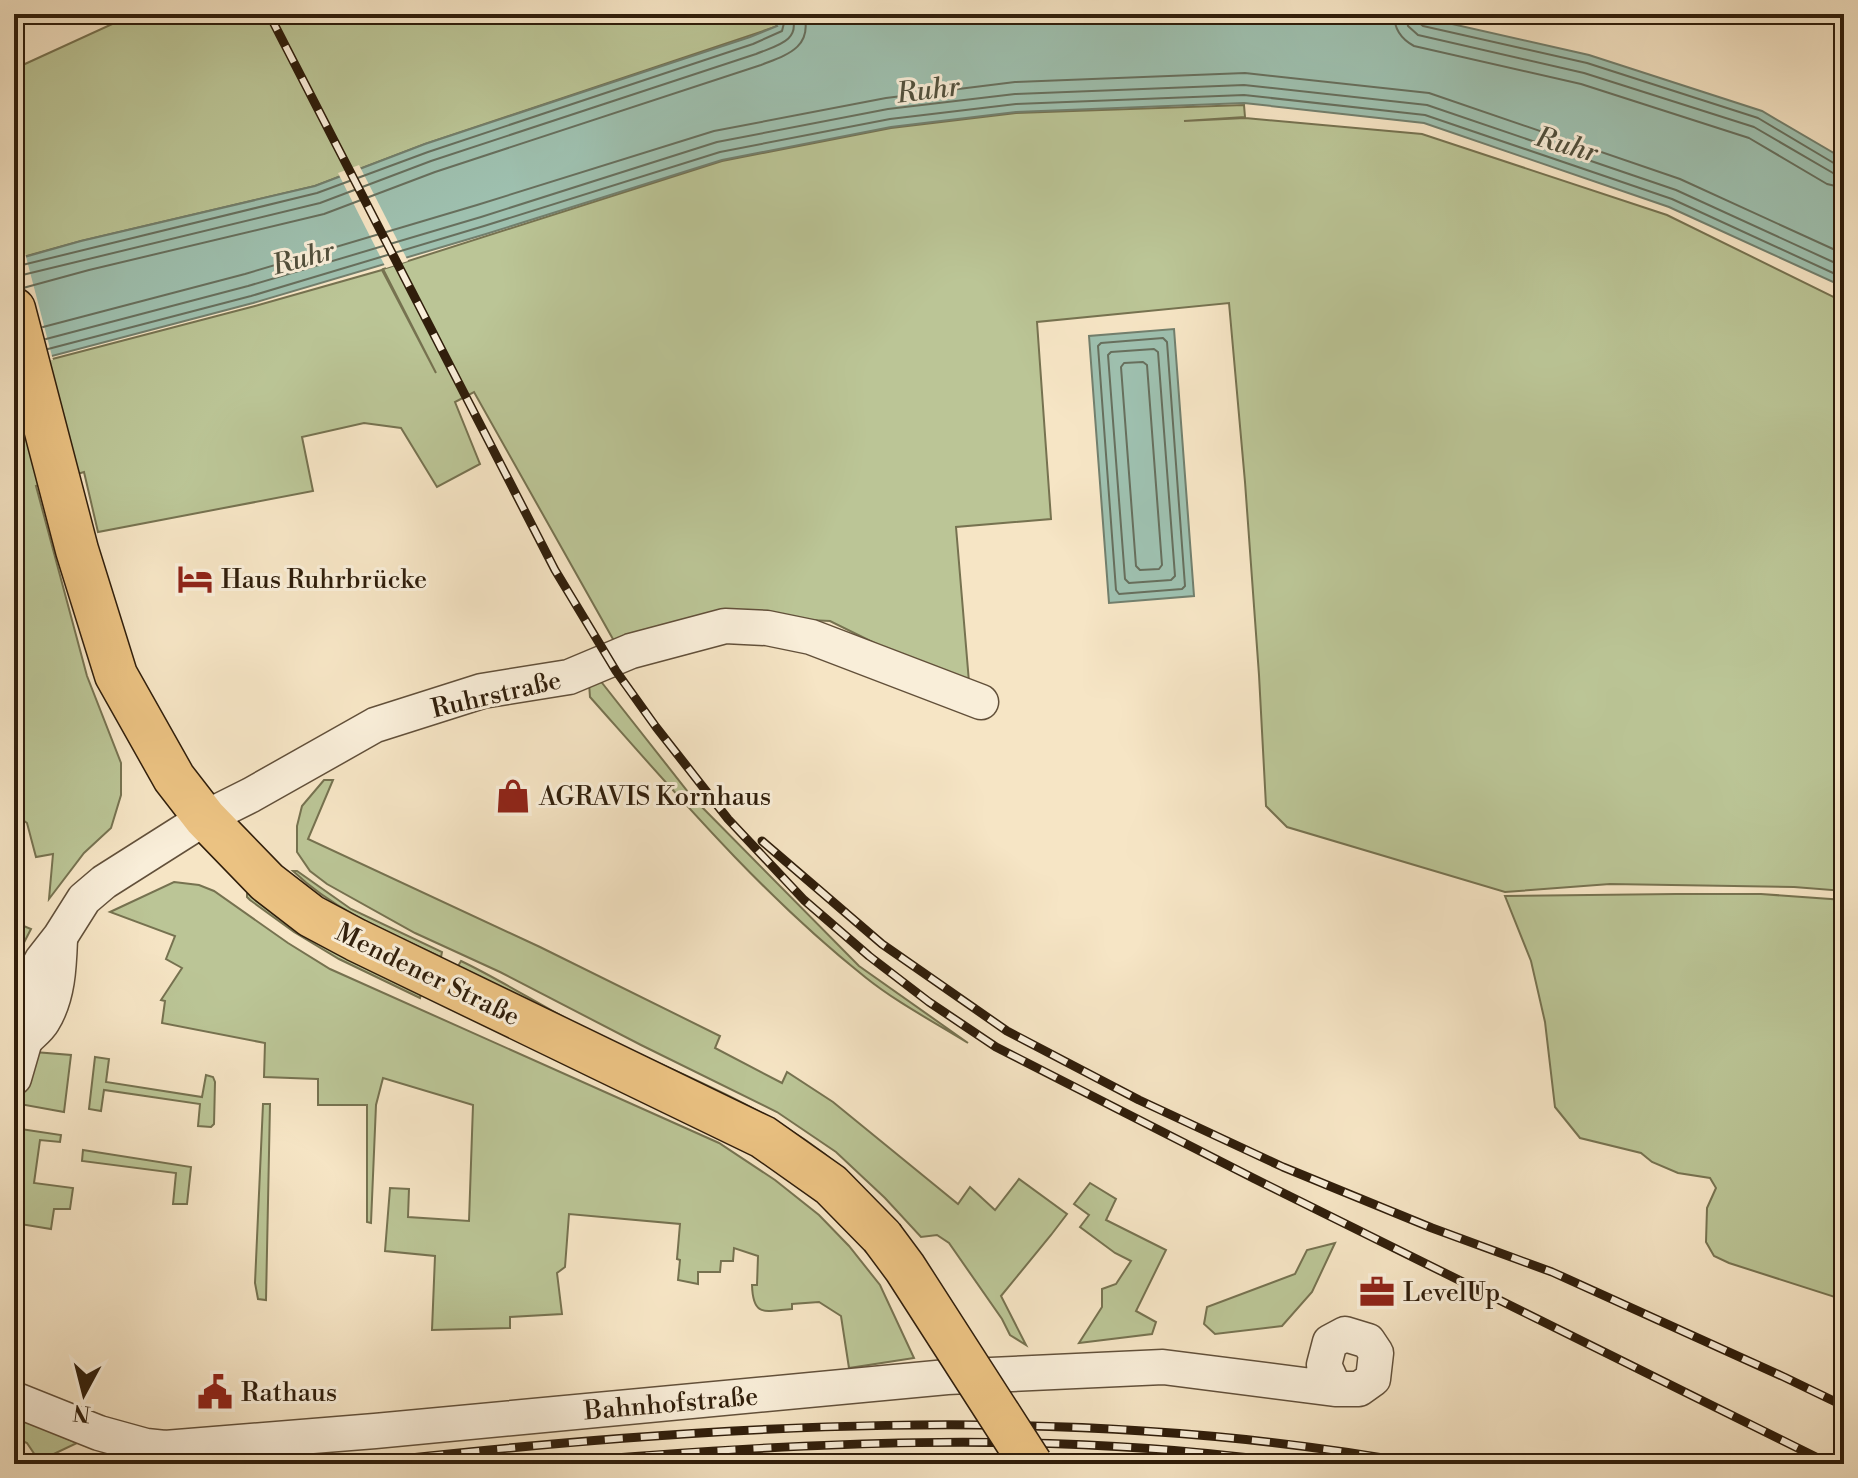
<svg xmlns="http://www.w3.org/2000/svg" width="1858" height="1478" viewBox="0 0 1858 1478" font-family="'Libre Bodoni',serif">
	<rect width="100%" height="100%" fill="#f6e5c5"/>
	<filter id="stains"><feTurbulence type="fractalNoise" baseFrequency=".0025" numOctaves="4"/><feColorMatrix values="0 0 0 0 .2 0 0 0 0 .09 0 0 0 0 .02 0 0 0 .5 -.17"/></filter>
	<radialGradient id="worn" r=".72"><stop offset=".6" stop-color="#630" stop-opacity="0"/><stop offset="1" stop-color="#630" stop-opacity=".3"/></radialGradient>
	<!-- green -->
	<g fill="#bbc596" stroke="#767250" stroke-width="2">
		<path d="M134,14h634l10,12 -353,118 -110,42 -234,55 -58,16 -9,-26v-162z"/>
		<path d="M1244,105l1,12 -61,4 61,-3 177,16 245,81 177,87v589l-50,-4 -184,-3 -105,8 -218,-65 -21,-21 -7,-131 -14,-193 -16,-179 -192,19 14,197 -95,8 13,155 -58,-21 -81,-40 -106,-5 -106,32 -144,-256 -19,10 25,62 -43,23 -36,-59 -37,-5 -62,14 11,54 -215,41 -14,-60 -48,14 51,190 34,87v32l-10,33 -27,25 -35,46 4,-45 -17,3 -9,-34 -8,-6 -5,-9v-439l241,-63 127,-36 54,103 -53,-104 339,-108 169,-33 125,-15z"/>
		<path d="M599,679l93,118 167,169 109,77c-34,-21 -72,-41 -103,-66 -103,-82 -188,-182 -275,-280l-1,-14z"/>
		<path d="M324,780h9l-25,59 232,108 180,89 -5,12 67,35 5,-11 46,30 125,102 12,-17 25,23 24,-31 48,35 -16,21 -50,61 25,49 -16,-10 -8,-16 -53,-76 -12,-8 -16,2 -36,-39 -49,-46 -59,-40 -136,-67 -141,-73 -85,-39 -88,-49 -17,-13 -13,-19v-26l5,-20z"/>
		<path d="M293,871h4l54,38 91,43 -1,5c-52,-24 -106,-46 -148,-86z"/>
		<path d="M174,882l25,3 15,6 74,52 42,26 389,174 56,37 44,35 30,31 31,39 34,73 -65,10 -8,-52 -22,-14 -27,2v5c-27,2 -39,9 -40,-24h5l1,-29 -24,-8 -1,13h-12l-1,11h-22v12l-20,-4 2,-20 -3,-1 3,-35 -111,-10 -4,53 -8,6 5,41 -52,3v11l-78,2 3,-74 -50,-5 5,-63 19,1 -1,28 61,4 4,-116 -90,-27 -7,27 -5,118 -4,-1v-117h-49v-26l-54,-2 1,-34 -103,-20 3,-22 -4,-1 21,-32 -16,-9 9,-23 -65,-24z"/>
		<path d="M247,891l90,62 84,41 -1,4 -81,-39 -45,-27 -44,-32 -3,-3z"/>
		<path d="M1676,894h85l83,6v400l-115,-37 -15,-7 -8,-14 1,-34 9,-20 -6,-10 -32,-5 -26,-11 -11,-9 -61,-15 -25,-31 -10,-85 -14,-61 -26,-65z"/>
		<path d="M14,922l17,7 -17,33z"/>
		<path d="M461,961c44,21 85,48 129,70 89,44 175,72 252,137l-384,-202z"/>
		<path d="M22,1051l49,4 -7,57 -50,-9v-25z"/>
		<path d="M95,1057l14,2 -3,23 96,15 4,-22 7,2 2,5 -1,42 -3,3 -13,-1 2,-22 -96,-14 -3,21 -12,-2z"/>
		<path d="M263,1104h7l-4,196 -8,-1 -3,-16z"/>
		<path d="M14,1128l47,7 -1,7 -20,-2 -6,43 39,5 -3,21h-16l-3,20 -37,-6z"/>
		<path d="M83,1150l108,17 -4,37h-14l3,-31 -94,-12z"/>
		<path d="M1090,1183l26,16 -10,21 60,30 -30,61 20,11 -4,12 -73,9 23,-36v-18l14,-5 15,-23 -16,-8 -35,-26 9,-12 -15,-11z"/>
		<path d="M1335,1243l-23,49 -30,34 -67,8 -11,-10 3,-17 88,-33 12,-24z"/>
		<path d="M14,1415l63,28 -38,18 -12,-18 -13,-6z"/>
	</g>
	<!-- water -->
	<g fill="#9ec0af" stroke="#727f6d" stroke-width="2">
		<path d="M768,14h640l181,41 173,56 82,48v128l-175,-80 -245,-84 -180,-20 -228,9 -125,15 -169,33 -236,74 -233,69 -239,63v-106l67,-19 234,-55 110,-42 325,-107 27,-11z"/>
		<path d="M1174,329l20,267 -85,7 -20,-267z"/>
	</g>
	<!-- pier -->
	<g fill="#f6e5c5">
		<path d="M359,165l49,96 -22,7 -48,-95z"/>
		<path d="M25,253l28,107 -39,10v-115z"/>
	</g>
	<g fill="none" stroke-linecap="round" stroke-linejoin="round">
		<!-- shore -->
		<g stroke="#676f5d" stroke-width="2">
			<path d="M1394,14c0,15 7,25 20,32l167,38 168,54 78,46 17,4"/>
			<path d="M1406,14l2,12 10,9 166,38 170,54 79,46 11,3"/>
			<path d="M1416,14l1,7 6,5 164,37 171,55 79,47h7"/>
			<path d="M14,267l303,-74 111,-41 325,-108 29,-13 2,-8 -6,-9"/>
			<path d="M14,277l306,-74 111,-42 325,-107c19,-8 47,-13 35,-40"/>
			<path d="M23,288l66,-18 235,-56 111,-42 326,-107c25,-10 52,-17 43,-51"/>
			<path d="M43,327l202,-53 232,-69 237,-74 172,-33 129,-16 230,-9 184,20 251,86 164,75"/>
			<path d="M1163,338l4,4 18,244 -3,3 -63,5 -3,-4 -18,-244 3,-3z"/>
			<path d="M46,339l202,-53 233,-69 236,-75 171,-33 127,-15 229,-9 183,20 249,85 168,77"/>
			<path d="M48,349l203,-53 233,-70 236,-74 170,-33 126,-15 228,-9 181,20 247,84 172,79"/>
			<path d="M1154,349l4,3 17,224 -4,4 -42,3 -4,-4 -17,-224 3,-3z"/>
			<path d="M1143,362l4,3 15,200 -3,4 -19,1 -4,-4 -15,-199 3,-4z"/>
		</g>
		<!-- minor casing -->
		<g stroke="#62503a" stroke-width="37">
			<g id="minor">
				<path d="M25,1040c6,-6 14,-12 18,-19 15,-24 16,-55 17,-82"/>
				<path d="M14,1078l11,-38 -3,-22 3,-27 17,-31 18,-23 24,-38 20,-17 101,-64 46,-23 124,-70 107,-34 87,-14 62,-26 94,-25 42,2 44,9 170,65"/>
				<path d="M14,1399l85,34 47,13 19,2 210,-17 572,-54 216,-10 172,22h24l14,-10 3,-26 -8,-12 -23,-7 -15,8 -6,23 11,24"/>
			</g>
		</g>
		<!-- major casing -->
		<g stroke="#301e0b" stroke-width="45">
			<path id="major" d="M14,309l63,241 39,125 58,103 31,40 62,64 44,34 45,24 407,197 68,48 51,52"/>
		</g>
		<!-- minor -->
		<use href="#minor" stroke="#f9eed9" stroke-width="34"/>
		<!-- major -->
		<use href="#major" stroke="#ebc282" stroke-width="42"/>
		<!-- rail casing -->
		<g stroke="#301e0b" stroke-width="9">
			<g id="rail">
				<path d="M269,14l286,556 61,101 40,56 72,92 76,81 65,56 60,46 67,45 257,131 577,286"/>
				<path d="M762,841l120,103 125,87 132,69 144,67 149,61 120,44 232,105 60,29"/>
				<path d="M354,1464c352,-39 713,-64 1064,0"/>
				<path d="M538,1464c251,-21 507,-36 757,0"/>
			</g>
		</g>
		<!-- rail -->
		<use href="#rail" stroke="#f9eed9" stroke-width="6" stroke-dasharray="18" stroke-linecap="butt"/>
		<!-- major-bridge casing -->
		<g stroke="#301e0b" stroke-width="45" stroke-linecap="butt">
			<path id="major-bridge" d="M882,1237l23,31 126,196"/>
		</g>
		<!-- major-bridge -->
		<use href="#major-bridge" stroke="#ebc282" stroke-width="42"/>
	</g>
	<!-- icons -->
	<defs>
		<g id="hotel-bare" transform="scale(2.76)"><path d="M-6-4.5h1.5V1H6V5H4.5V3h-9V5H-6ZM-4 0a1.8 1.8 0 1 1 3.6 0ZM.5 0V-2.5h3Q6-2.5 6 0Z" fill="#8f2418" stroke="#f9eed9" stroke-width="2.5" paint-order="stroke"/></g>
		<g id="shop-bare" transform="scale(2.76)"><path d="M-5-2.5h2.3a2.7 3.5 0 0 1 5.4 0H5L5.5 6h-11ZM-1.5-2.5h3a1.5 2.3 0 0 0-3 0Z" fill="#8f2418" stroke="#f9eed9" stroke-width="2.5" paint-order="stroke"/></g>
		<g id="office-bare" transform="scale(2.76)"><path d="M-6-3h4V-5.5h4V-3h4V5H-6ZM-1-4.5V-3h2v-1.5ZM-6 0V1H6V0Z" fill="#8f2418" stroke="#f9eed9" stroke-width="2.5" paint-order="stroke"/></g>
		<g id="civic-bare" transform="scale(2.76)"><path d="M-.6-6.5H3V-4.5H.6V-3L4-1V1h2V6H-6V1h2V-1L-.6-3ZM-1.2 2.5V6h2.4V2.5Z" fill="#8f2418" stroke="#f9eed9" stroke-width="2.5" paint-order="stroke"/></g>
	</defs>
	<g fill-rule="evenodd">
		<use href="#hotel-bare" x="195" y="579"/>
		<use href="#shop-bare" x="513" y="796"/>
		<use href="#office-bare" x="1377" y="1292"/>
		<use href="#civic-bare" x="215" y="1392"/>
	</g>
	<g text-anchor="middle" stroke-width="6" stroke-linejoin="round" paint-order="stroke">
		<!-- poi labels -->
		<g font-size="26" fill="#301e0b" stroke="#f9eed9" text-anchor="start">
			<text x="221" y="588">Haus Ruhrbrücke</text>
			<text x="539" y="805">AGRAVIS Kornhaus</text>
			<text x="1403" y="1301">LevelUp</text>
			<text x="241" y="1401">Rathaus</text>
		</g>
		<!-- street labels -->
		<g font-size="26" fill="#301e0b" stroke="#f9eed9">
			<text transform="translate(496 694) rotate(-13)" y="9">Ruhrstraße</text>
			<text transform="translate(428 974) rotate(26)" y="9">Mendener Straße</text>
			<text transform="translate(671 1403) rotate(-5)" y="9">Bahnhofstraße</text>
		</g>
		<!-- water labels -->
		<g font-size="28" font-style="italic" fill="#514f3c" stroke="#f9eed9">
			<text transform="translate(928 89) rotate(-7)" y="10">Ruhr</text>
			<text transform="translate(1567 144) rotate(16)" y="10">Ruhr</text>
			<text transform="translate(303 257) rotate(-15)" y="10">Ruhr</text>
		</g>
	</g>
	<!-- margin -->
	<rect width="1858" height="1478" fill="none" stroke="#f6e5c5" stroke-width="48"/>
	<rect x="16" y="16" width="1826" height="1446" fill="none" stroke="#301e0b" stroke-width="4"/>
	<rect x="24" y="24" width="1810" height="1430" fill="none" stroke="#301e0b" stroke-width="2"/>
	<!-- north arrow -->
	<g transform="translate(84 1394) rotate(187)" stroke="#f9eed9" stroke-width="6" paint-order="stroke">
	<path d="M0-6L14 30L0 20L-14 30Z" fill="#301e0b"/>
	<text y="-12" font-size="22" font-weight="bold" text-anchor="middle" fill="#301e0b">N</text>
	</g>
	<rect width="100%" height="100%" filter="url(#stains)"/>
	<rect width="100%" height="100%" fill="url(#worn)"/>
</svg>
